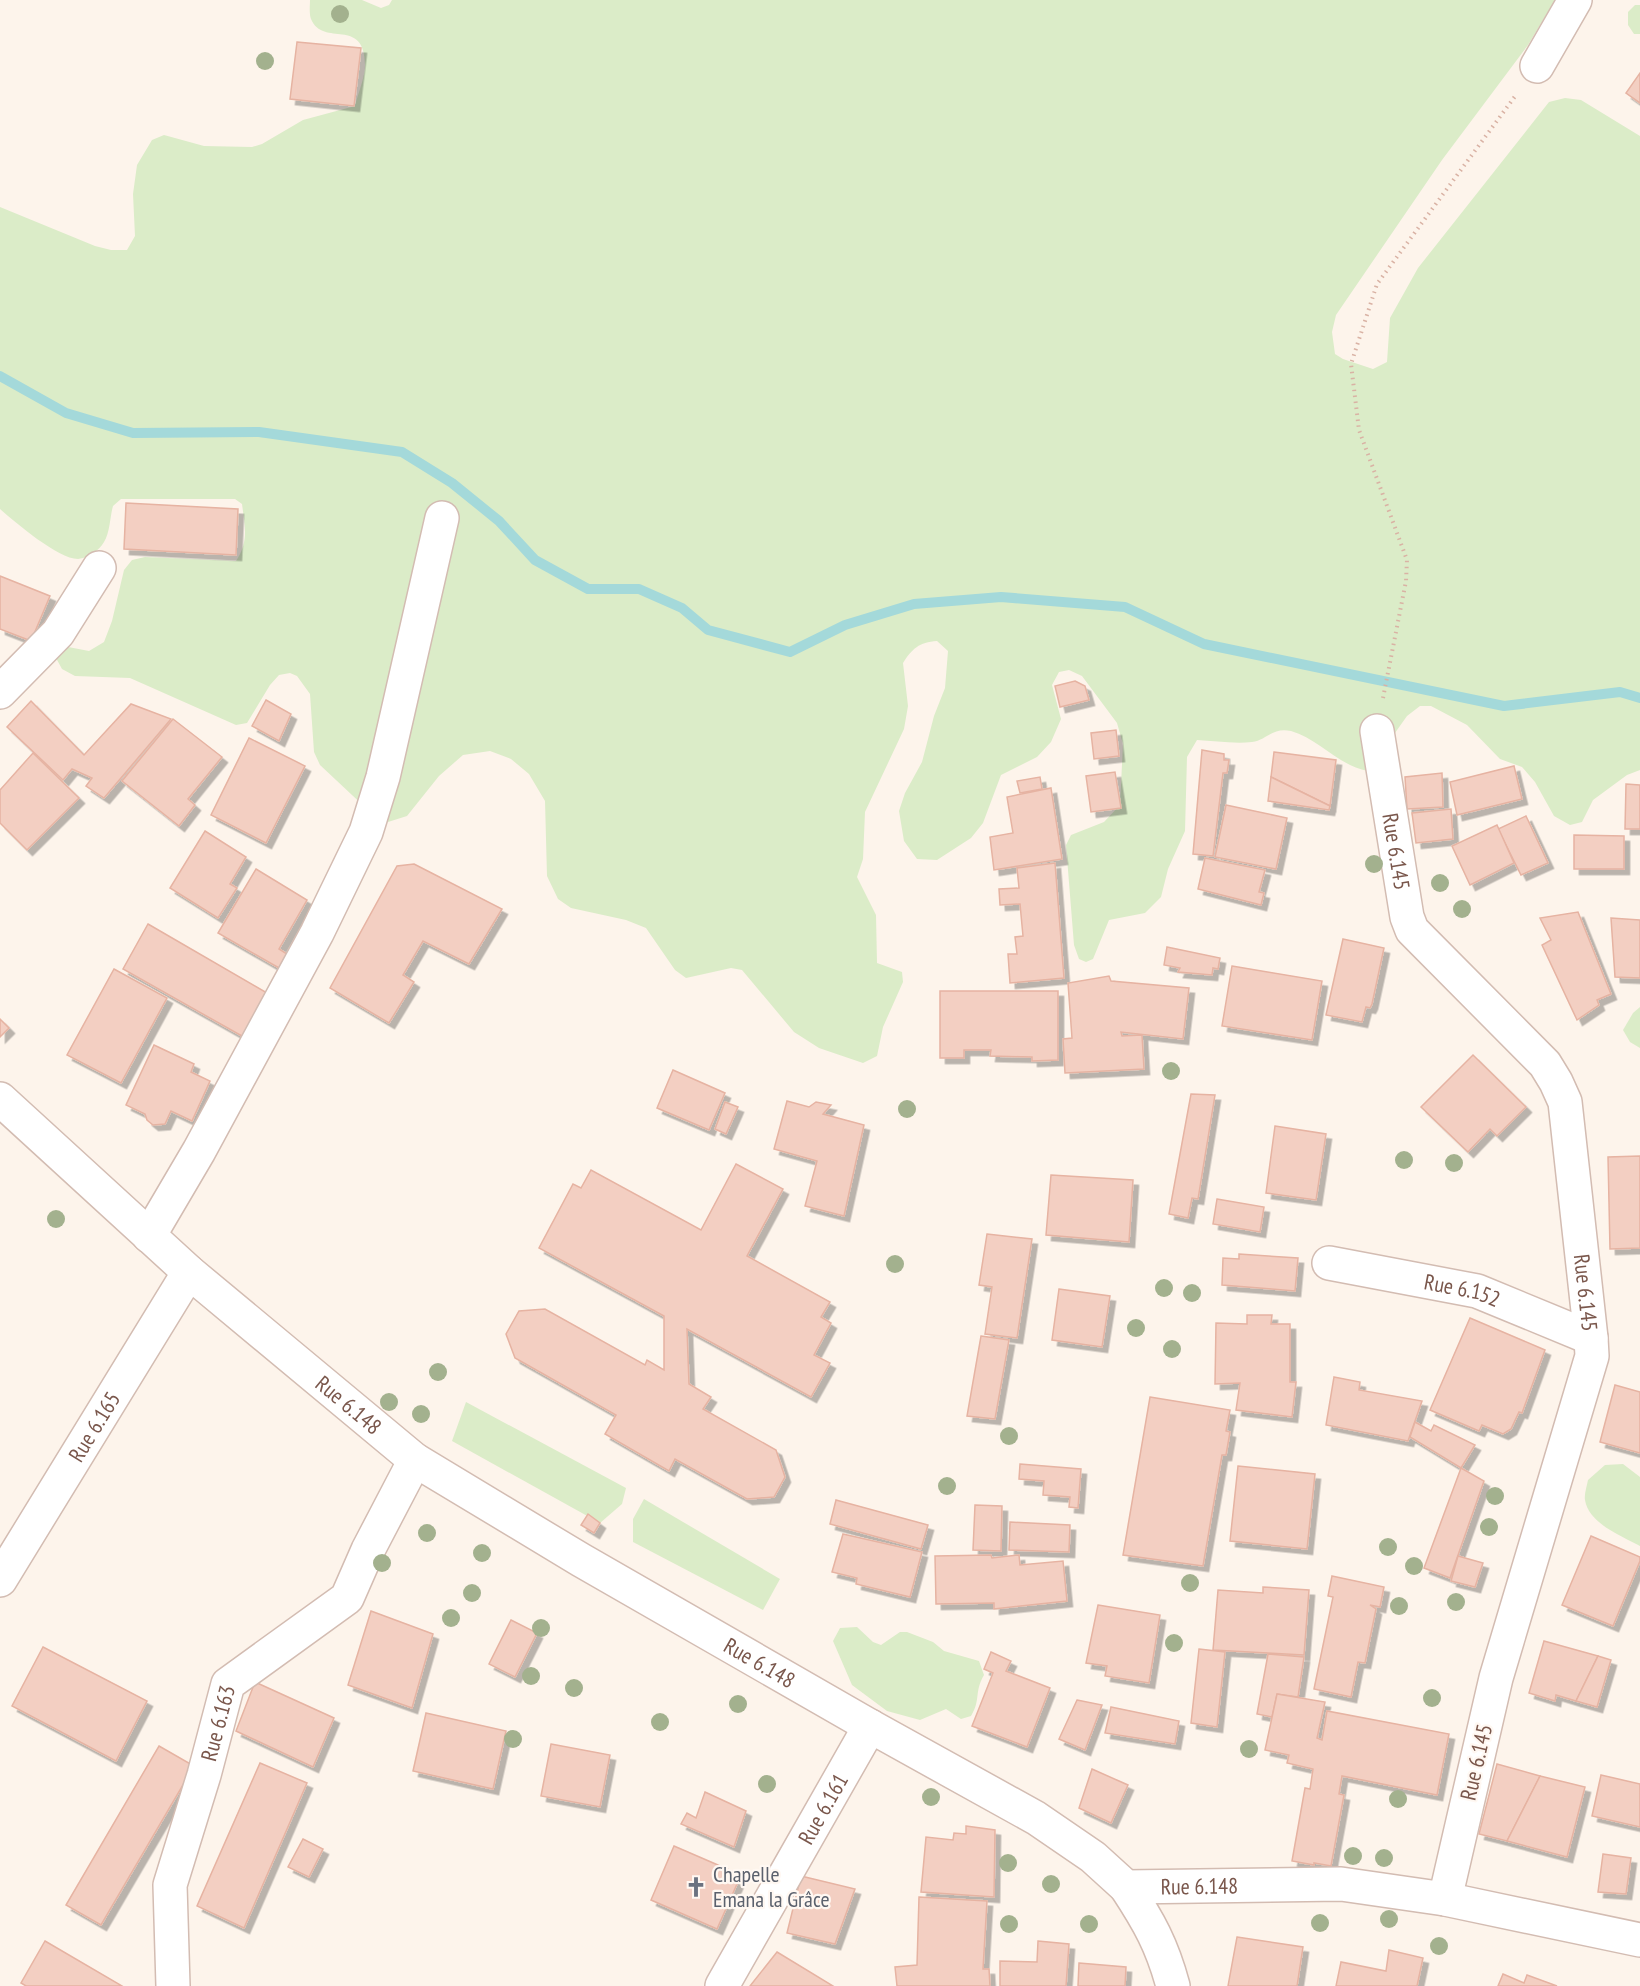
<svg xmlns="http://www.w3.org/2000/svg" width="1640" height="1986" viewBox="0 0 1640 1986" font-family="'PT Sans Narrow',sans-serif">
	<defs>
		<filter id="shadow"><feDropShadow dx="5.5" dy="5.5" stdDeviation="0" flood-color="#0004"/></filter>
	</defs>
	<rect width="100%" height="100%" fill="#fdf4eb"/>
	<!-- green -->
	<g fill="#dbecc8">
		<path d="M310,0h52l19,8 8,-3 3,-5h1163l-27,45 -86,115 -106,155 -4,17 3,22 8,5 30,10 14,-7 3,-44 28,-50 131,-166 16,-4 16,2 59,36v634l-13,5 -34,25 -11,22 -12,3 -16,-9 -19,-34 -13,-15 -22,-8 -33,-34 -36,-19h-11l-13,10 -39,55c-29,-5 -49,-32 -77,-40 -19,-4 -24,9 -39,11 -17,2 -38,-1 -55,-2l-10,17 -2,74 -17,38 -7,28 -16,16 -36,7 -16,39 -7,3 -7,-3 -5,-14 -8,-100 5,-10 33,-13 16,-17 3,-61 -6,-21 -35,-47 -13,-6 -10,2 -7,13 9,34 -10,23 -14,15 -36,18 -18,48 -12,15 -34,22 -20,-1 -13,-18 -5,-30 6,-18 17,-31 12,-46 11,-28 3,-37 -11,-10c-18,1 -25,8 -34,22l5,43 -4,23 -39,83 -2,47 -6,18 19,38 1,48 25,9 1,10 -20,45 -6,29 -14,7 -44,-15 -25,-16 -52,-62 -11,-2 -45,10 -11,-8 -29,-42 -20,-8 -55,-12 -13,-9 -11,-23 -2,-75 -16,-27 -18,-15 -21,-8 -27,4 -24,21 -32,40 -19,6 -20,-12 -48,-45 -6,-13 -4,-58 -13,-18 -7,-3 -11,2 -9,10 -23,38 -11,2 -106,-47 -55,-2 -13,-7 -6,-11 7,-12 26,5 15,-9 8,-21 12,-51 8,-10 13,-3 91,4c13,-20 9,-34 6,-57l-7,-5h-114l-8,7c-3,10 -3,27 -9,36 -5,9 -16,16 -26,17 -20,0 -63,-37 -78,-50v-302l95,39 16,4h16l8,-14 -2,-42 4,-29 15,-25 12,-5 40,11 48,1 10,-3 41,-24 52,-14c3,-13 10,-28 10,-41 0,-49 -42,-17 -54,-46 -2,-5 -1,-14 -1,-19z"/>
		<path d="M1635,5h5v29h-6l-6,-9v-13z"/>
		<path d="M1640,1007v41l-10,-6 -7,-12 10,-17z"/>
		<path d="M466,1402l160,86 -4,16 -22,19 -148,-82z"/>
		<path d="M1623,1464l17,13v69c-18,-10 -51,-22 -55,-46 -1,-6 2,-14 3,-20l17,-15z"/>
		<path d="M644,1499l136,80 -17,31 -130,-68v-23z"/>
		<path d="M857,1627l16,15 8,3 19,-13h7l26,10 11,9 35,10 5,14c-10,17 -3,25 -13,41l-10,3 -15,-10 -26,11 -33,-9 -35,-26 -19,-44 7,-13z"/>
	</g>
	<g fill="none" stroke-linecap="round" stroke-linejoin="round">
		<!-- stream -->
		<path stroke="#a4d9da" stroke-width="10" d="M0,376l66,37 67,20 126,-1 143,20 50,31 47,38 36,39 53,29h51l43,19 26,22 82,22 55,-27 69,-21 87,-7 124,10 79,37 300,62 116,-14 20,6"/>
	</g>
	<!-- building -->
	<g fill="#f3cfc2" stroke="#e6b3a2" stroke-width="1.5" filter="url(#shadow)">
		<path d="M297,42l64,6 -7,58 -64,-7z"/>
		<path d="M1640,73v30l-14,-10z"/>
		<path d="M126,503l112,6 -2,46 -112,-6z"/>
		<path d="M0,576l50,20 -19,45 -31,-12z"/>
		<path d="M1075,681l10,5 4,14 -29,7 -5,-21z"/>
		<path d="M266,700l25,14 -12,27 -27,-15z"/>
		<path d="M31,701l53,54 47,-51 40,15 -67,79 -18,-12 6,-8 -20,-9 -9,11 -56,-53z"/>
		<path d="M173,719l49,38 -34,42 7,6 -16,21 -57,-45z"/>
		<path d="M1116,730l3,26 -25,3 -3,-26z"/>
		<path d="M249,738l56,28 -39,77 -55,-28z"/>
		<path d="M1202,750l22,4v6h5l-2,13h-4l-10,83 -20,-2z"/>
		<path d="M1274,752l62,8 -6,46 -59,-29z"/>
		<path d="M33,753l46,45 -52,52 -27,-27v-33z"/>
		<path d="M1514,766l8,33 -65,16 -7,-33z"/>
		<path d="M1115,772l6,36 -30,4 -5,-36z"/>
		<path d="M1442,773l1,34 -36,2 -2,-32z"/>
		<path d="M1040,777l2,12 -22,4 -3,-12z"/>
		<path d="M1271,777l59,29 -1,4 -61,-9z"/>
		<path d="M1626,784l14,1v44h-15z"/>
		<path d="M1051,788l11,71 -68,11 -4,-33 23,-4 -6,-36z"/>
		<path d="M1226,805l61,13 -11,51 -61,-12z"/>
		<path d="M1451,809l2,30 -37,4 -4,-30z"/>
		<path d="M1526,816l22,47 -27,12 -23,-46z"/>
		<path d="M1497,825l17,38 -44,22 -18,-39z"/>
		<path d="M205,831l41,26 -16,27 7,4 -19,30 -48,-30z"/>
		<path d="M1574,835l50,1v33h-50z"/>
		<path d="M1205,858l60,12 -6,22 5,1 -3,12 -63,-16z"/>
		<path d="M1055,863l9,115 -54,5 -2,-29h9l-2,-17 8,-1 -3,-32 -20,1 -1,-16 20,-1 -2,-20z"/>
		<path d="M414,864l88,45 -33,55 -46,-23 -20,34 11,7 -25,41 -59,-35 67,-122z"/>
		<path d="M256,869l51,31 -28,49 8,5 -8,14 -61,-35z"/>
		<path d="M1578,912l33,82 -14,6 2,5 -22,15 -35,-75 9,-5 -11,-22z"/>
		<path d="M1611,918l29,2v58l-25,-1z"/>
		<path d="M148,924l126,73 -25,43 -126,-71z"/>
		<path d="M1343,939l41,9 -12,56 -2,4 -4,-1 -4,15 -36,-7z"/>
		<path d="M1167,947l53,11 -2,11 -5,-1 -1,7 -34,-3 2,-4 -16,-3z"/>
		<path d="M1232,966l90,15 -10,59 -90,-14z"/>
		<path d="M114,969l53,29 -46,85 -54,-28z"/>
		<path d="M1109,976l2,5 78,7 -6,51 -62,-7 1,4 20,-1 2,34 -79,4 -2,-34 9,-1 -4,-55z"/>
		<path d="M940,991h118v69l-26,1v-4l-42,-1 1,-6h-27v8h-24z"/>
		<path d="M0,1019l9,9 -9,9z"/>
		<path d="M154,1045l40,19 -3,8 19,9 -18,40 -21,-10 -6,13 -12,1 -6,-5 -2,-6 -19,-9z"/>
		<path d="M1473,1055l53,52 -29,29 -7,-7 -22,23 -47,-45z"/>
		<path d="M673,1070l52,23 -16,37 -52,-22z"/>
		<path d="M1191,1094l24,1 -17,104 -6,-1 -4,20 -19,-4z"/>
		<path d="M787,1101l22,6 7,-5 15,3 -8,9 41,11 -20,91 -39,-10 12,-45 -43,-12z"/>
		<path d="M725,1102l13,5 -12,27 -11,-5z"/>
		<path d="M1275,1126l51,8 -10,66 -50,-7z"/>
		<path d="M1640,1156v92l-30,1 -2,-92z"/>
		<path d="M736,1164l47,25 -36,67 83,46 -9,15 10,6 -17,32 16,8 -19,34 -124,-68 2,55 22,13 -8,12 73,41 9,27 -11,20 -27,2 -72,-40 -6,12 -64,-37 11,-19 -101,-57 -9,-24 13,-23 26,-2 100,56 2,-5 17,10v-54l-125,-68 34,-64 8,4 10,-18 110,60z"/>
		<path d="M1051,1175l82,5 -4,62 -83,-7z"/>
		<path d="M1217,1199l47,8 -4,25 -47,-8z"/>
		<path d="M987,1234l45,5 -15,99 -32,-4 7,-47 -13,-2z"/>
		<path d="M1239,1254l59,4 -3,33 -73,-6 1,-27 16,1z"/>
		<path d="M1059,1289l51,7 -8,51 -50,-7z"/>
		<path d="M1247,1315h25l-1,9h19v58h6l-4,35 -56,-7 4,-27 -25,1 1,-61 31,1z"/>
		<path d="M1470,1318l75,32 -23,63 -3,-1 -8,17 -8,5 -21,-9 -3,6 -49,-21z"/>
		<path d="M981,1336l28,4 -14,79 -28,-3z"/>
		<path d="M1334,1377l26,5 -1,8 63,11 -14,40 -82,-16z"/>
		<path d="M1615,1385l25,7v61l-40,-11z"/>
		<path d="M1150,1397l80,13 -4,21 4,1 -4,23h-4l-19,111 -80,-11z"/>
		<path d="M1415,1422l16,9 3,-6 41,20 -14,23 -51,-31z"/>
		<path d="M1020,1464l61,5 -3,39 -9,-1 1,-10 -27,-2 1,-14 -25,-2z"/>
		<path d="M1238,1466l77,8 -8,75 -77,-8z"/>
		<path d="M1461,1468l23,13 -34,97 -26,-10z"/>
		<path d="M836,1500l92,25 -7,24 -91,-25z"/>
		<path d="M975,1505l27,1 -1,45 -28,-1z"/>
		<path d="M588,1514l12,9 -6,10 -13,-8z"/>
		<path d="M1010,1522l60,3 -1,27 -60,-2z"/>
		<path d="M843,1534l79,18 -12,45 -54,-13 1,-6 -25,-6z"/>
		<path d="M1591,1536l49,21v4l-27,65 -51,-21z"/>
		<path d="M991,1555l1,3 27,-3 1,10 43,-4 4,40 -73,8v-6l-58,1 -1,-48z"/>
		<path d="M1458,1556l25,7 -8,24 -24,-6z"/>
		<path d="M1332,1576l52,11 -4,20 -10,-2 6,4 -11,54 -7,-1 -7,35 -37,-8 19,-92 -5,-1z"/>
		<path d="M1263,1587l46,3 -5,65 -91,-5 5,-60 45,3z"/>
		<path d="M1098,1605l62,10 -11,68 -44,-7 2,-10 -21,-3z"/>
		<path d="M371,1611l62,23 -21,74 -64,-23z"/>
		<path d="M511,1620l26,13 -22,44 -26,-13z"/>
		<path d="M1544,1641l54,15 -22,45 -20,-6 -1,6 -26,-8z"/>
		<path d="M43,1647l104,54 -31,60 -104,-55z"/>
		<path d="M1199,1649l26,3 -8,75 -26,-4z"/>
		<path d="M991,1652l20,9 -5,10 44,17 -23,59 -55,-21 21,-53 -9,-4z"/>
		<path d="M1268,1654l36,3 -6,40 -21,-3 -5,23 -15,-3z"/>
		<path d="M1598,1656l13,4 -14,47 -21,-6z"/>
		<path d="M255,1682l79,36 -21,49 -77,-36z"/>
		<path d="M1277,1694l48,8 -8,36 5,2 5,-29 122,23 -12,61 -95,-19 -3,18 5,1 -13,71 -17,-3v2l-22,-4 13,-73 5,1 3,-20 -26,-6 2,-8 -24,-5z"/>
		<path d="M1077,1700l25,5 -17,45 -26,-11z"/>
		<path d="M1111,1707l68,14 -4,23 -70,-11z"/>
		<path d="M426,1713l80,18 -13,58 -80,-18z"/>
		<path d="M551,1744l59,11 -10,52 -59,-11z"/>
		<path d="M159,1746l35,20 -93,159 -35,-20z"/>
		<path d="M260,1763l47,20 -63,145 -47,-22z"/>
		<path d="M1497,1764l43,12 -33,65 -28,-7z"/>
		<path d="M1092,1769l36,16 -17,38 -32,-15z"/>
		<path d="M1601,1775l39,9v43l-48,-11z"/>
		<path d="M1540,1776l45,11 -18,70 -60,-16z"/>
		<path d="M705,1792l41,19 -12,36 -53,-23 6,-11 9,5z"/>
		<path d="M966,1826l29,4 -1,67 -73,-5 5,-55 27,3 1,-7 12,1z"/>
		<path d="M303,1839l20,10 -14,28 -21,-10z"/>
		<path d="M674,1846l67,29 -24,54 -66,-29z"/>
		<path d="M1603,1854l28,4 -5,36 -28,-2z"/>
		<path d="M801,1876l54,13 -20,55 -48,-11z"/>
		<path d="M919,1897l68,4 -4,68h6l1,17h-93l-2,-19 22,-2z"/>
		<path d="M1237,1937l66,10 -6,39h-69z"/>
		<path d="M45,1941l77,45h-96l-5,-3z"/>
		<path d="M1038,1941l31,3 -3,42h-66v-25l37,1z"/>
		<path d="M1389,1950l34,8 -6,28h-81l5,-24 45,9z"/>
		<path d="M777,1952l56,34h-83z"/>
		<path d="M1079,1963l47,4 -1,19h-47z"/>
		<path d="M1503,1974l21,9 3,-8 30,11h-59z"/>
	</g>
	<g fill="none" stroke-linecap="round" stroke-linejoin="round">
		<!-- minor casing -->
		<g stroke="#d3bcb2" stroke-width="36">
			<g id="minor">
				<path d="M1537,66l38,-66"/>
				<path d="M0,692l58,-59 41,-65"/>
				<path id="s1" d="M1377,731l30,186 5,13 133,134 11,18 9,20 26,236 1,18 -96,322 -51,221"/>
				<path d="M149,1236l50,-85 118,-218 49,-101 17,-55 59,-259"/>
				<path id="s2" d="M1329,1263l148,28 114,47"/>
				<path id="s3" d="M0,1580l189,-308"/>
				<path d="M1126,1887c23,35 36,58 47,99"/>
				<path id="s4" d="M173,1986l-3,-101 34,-110 24,-91 119,-86 21,-48 47,-90"/>
				<path id="s5" d="M722,1986l148,-260"/>
			</g>
		</g>
		<!-- tertiary casing -->
		<g stroke="#d3bcb2" stroke-width="36">
			<g id="tertiary">
				<path id="s6" d="M0,1099l189,173 226,188 166,100 289,166 166,92 57,39 33,30 215,-3 104,15 195,41"/>
			</g>
		</g>
		<!-- path -->
		<path stroke="#d9b2a4" stroke-width="4" stroke-dasharray="1.5 4.5" stroke-linecap="butt" d="M1383,698l23,-117 1,-21 -48,-130 -8,-66 26,-80 139,-189"/>
		<!-- minor -->
		<use href="#minor" stroke="#fff" stroke-width="33"/>
		<!-- tertiary -->
		<use href="#tertiary" stroke="#fff" stroke-width="33"/>
	</g>
	<!-- trees -->
	<g fill="#a3b18e">
		<circle cx="340" cy="14" r="9"/>
		<circle cx="265" cy="61" r="9"/>
		<circle cx="1374" cy="864" r="9"/>
		<circle cx="1440" cy="883" r="9"/>
		<circle cx="1462" cy="909" r="9"/>
		<circle cx="1171" cy="1071" r="9"/>
		<circle cx="907" cy="1109" r="9"/>
		<circle cx="1404" cy="1160" r="9"/>
		<circle cx="1454" cy="1163" r="9"/>
		<circle cx="56" cy="1219" r="9"/>
		<circle cx="895" cy="1264" r="9"/>
		<circle cx="1164" cy="1288" r="9"/>
		<circle cx="1192" cy="1293" r="9"/>
		<circle cx="1136" cy="1328" r="9"/>
		<circle cx="1172" cy="1349" r="9"/>
		<circle cx="438" cy="1372" r="9"/>
		<circle cx="389" cy="1402" r="9"/>
		<circle cx="421" cy="1414" r="9"/>
		<circle cx="1009" cy="1436" r="9"/>
		<circle cx="947" cy="1486" r="9"/>
		<circle cx="1495" cy="1496" r="9"/>
		<circle cx="1489" cy="1527" r="9"/>
		<circle cx="427" cy="1533" r="9"/>
		<circle cx="1388" cy="1547" r="9"/>
		<circle cx="482" cy="1553" r="9"/>
		<circle cx="382" cy="1563" r="9"/>
		<circle cx="1414" cy="1566" r="9"/>
		<circle cx="1190" cy="1583" r="9"/>
		<circle cx="472" cy="1593" r="9"/>
		<circle cx="1456" cy="1602" r="9"/>
		<circle cx="1399" cy="1606" r="9"/>
		<circle cx="451" cy="1618" r="9"/>
		<circle cx="541" cy="1628" r="9"/>
		<circle cx="1174" cy="1643" r="9"/>
		<circle cx="531" cy="1676" r="9"/>
		<circle cx="574" cy="1688" r="9"/>
		<circle cx="1432" cy="1698" r="9"/>
		<circle cx="738" cy="1704" r="9"/>
		<circle cx="660" cy="1722" r="9"/>
		<circle cx="513" cy="1739" r="9"/>
		<circle cx="1249" cy="1749" r="9"/>
		<circle cx="767" cy="1784" r="9"/>
		<circle cx="931" cy="1797" r="9"/>
		<circle cx="1398" cy="1799" r="9"/>
		<circle cx="1353" cy="1856" r="9"/>
		<circle cx="1384" cy="1858" r="9"/>
		<circle cx="1008" cy="1863" r="9"/>
		<circle cx="1051" cy="1884" r="9"/>
		<circle cx="1389" cy="1919" r="9"/>
		<circle cx="1320" cy="1923" r="9"/>
		<circle cx="1009" cy="1924" r="9"/>
		<circle cx="1089" cy="1924" r="9"/>
		<circle cx="1439" cy="1946" r="9"/>
	</g>
	<!-- icons -->
	<defs>
		<g id="church-bare" transform="scale(1.62)"><path d="M-1.2-6h2.4v3.5h3.3v2.4h-3.3V6h-2.4V-.1h-3.3v-2.4h3.3Z" fill="#6b7280" stroke="#fff8f2" stroke-width="2.5" paint-order="stroke"/></g>
	</defs>
	<g fill-rule="evenodd">
		<use href="#church-bare" x="696" y="1887"/>
	</g>
	<g text-anchor="middle" stroke-width="4.5" stroke-linejoin="round" paint-order="stroke">
		<!-- street labels -->
		<g font-size="22" fill="#7a574c" stroke="#fff8f2">
			<text dy="8" stroke="none"><textPath href="#s1" startOffset="122">Rue 6.145</textPath></text>
			<text dy="8" stroke="none"><textPath href="#s2" startOffset="136">Rue 6.152</textPath></text>
			<text dy="8" stroke="none"><textPath href="#s1" startOffset="626">Rue 6.145</textPath></text>
			<text dy="8" stroke="none"><textPath href="#s6" startOffset="464">Rue 6.148</textPath></text>
			<text dy="8" stroke="none"><textPath href="#s3" startOffset="180">Rue 6.165</textPath></text>
			<text dy="8" stroke="none"><textPath href="#s6" startOffset="950">Rue 6.148</textPath></text>
			<text dy="8" stroke="none"><textPath href="#s4" startOffset="270">Rue 6.163</textPath></text>
			<text transform="translate(1476 1762) rotate(-77)" y="8">Rue 6.145</text>
			<text dy="8" stroke="none"><textPath href="#s5" startOffset="204">Rue 6.161</textPath></text>
			<text dy="8" stroke="none"><textPath href="#s6" startOffset="1454">Rue 6.148</textPath></text>
		</g>
		<!-- worship labels -->
		<g font-size="22" fill="#5b616d" stroke="#fff8f2" text-anchor="start">
			<text x="713" y="1882">Chapelle<tspan x="713" dy="25">Emana la Grâce</tspan></text>
		</g>
	</g>
</svg>
